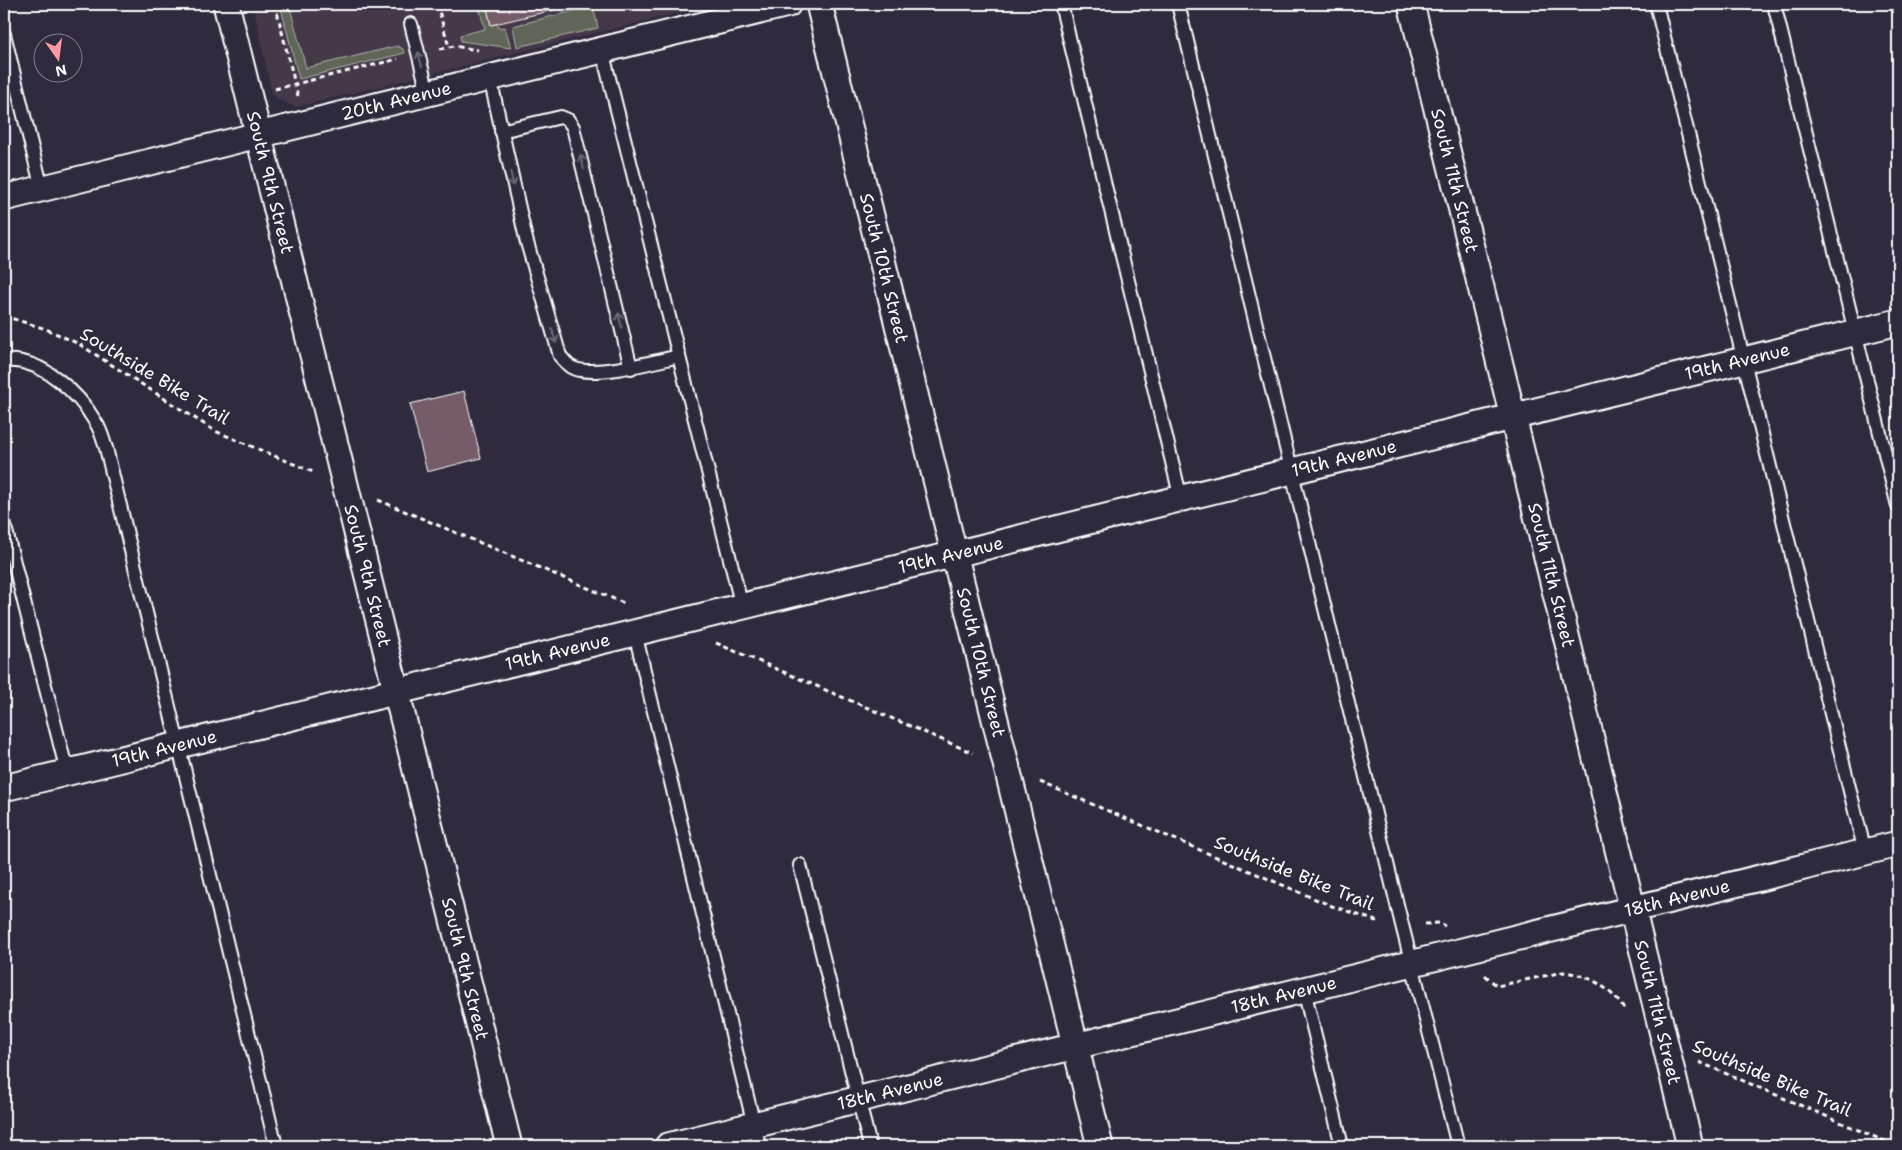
<svg xmlns="http://www.w3.org/2000/svg" width="1902" height="1150" viewBox="0 0 1902 1150" font-family="'Shantell Sans',sans-serif">
	<rect width="100%" height="100%" fill="#2f2a3d"/>
	<filter id="ink" filterUnits="userSpaceOnUse"><feTurbulence type="fractalNoise" baseFrequency=".02" numOctaves="2"/><feDisplacementMap in="SourceGraphic" scale="10" xChannelSelector="R" yChannelSelector="G"/><feConvolveMatrix kernelMatrix="1 2 1 2 8 2 1 2 1" color-interpolation-filters="sRGB"/></filter>
	<g filter="url(#ink)">
		<!-- built -->
		<path fill="#44394a" d="M253,4h462l-419,103 -13,-5 -11,-8z"/>
		<!-- green -->
		<g fill="#5f6659" stroke="#afb2ac">
			<path d="M280,4h9l17,64 91,-22 6,3 2,4 -106,26z"/>
			<path d="M478,4h8l5,21 6,-1 2,4 6,-1 6,21 -50,-7 -1,-6 25,-6z"/>
			<path d="M593,6l5,22 -81,19 -4,-21z"/>
		</g>
		<!-- building -->
		<g fill="#745c67" stroke="#fff">
			<path d="M486,4h92l-87,21z"/>
			<path d="M464,391l17,67 -54,14 -17,-68z"/>
		</g>
		<g fill="none" stroke-linecap="round" stroke-linejoin="round">
			<!-- service casing -->
			<g stroke="#fff" stroke-width="16">
				<g id="service">
					<path d="M1061,4l120,495"/>
					<path d="M1178,4l224,921 56,221"/>
					<path d="M1656,4l209,848"/>
					<path d="M1774,4l124,502"/>
					<path d="M411,24l17,69"/>
					<path d="M4,34l38,155"/>
					<path d="M602,50l140,557"/>
					<path d="M490,78l36,161 34,117c3,3 7,9 11,11 19,12 86,-6 108,-11"/>
					<path d="M501,131l60,-14 7,3 5,7 58,241"/>
					<path d="M4,361c37,-4 75,32 92,62 5,7 7,17 10,25l170,698"/>
					<path d="M4,523l63,249"/>
					<path d="M635,633l124,513"/>
					<path d="M800,865l70,281"/>
					<path d="M1304,990l38,156"/>
				</g>
			</g>
			<!-- minor casing -->
			<g stroke="#fff" stroke-width="29">
				<g id="minor">
					<path id="s1" d="M226,4l283,1142"/>
					<path id="s2" d="M819,4l281,1142"/>
					<path id="s3" d="M1411,4l102,413 177,729"/>
					<path id="s4" d="M4,198l784,-194"/>
					<path id="s5" d="M4,788l1894,-466"/>
					<path id="s6" d="M668,1146l1230,-302"/>
				</g>
			</g>
			<!-- path -->
			<g stroke="#fff" stroke-width="3" stroke-dasharray="5 4" stroke-linecap="butt">
				<path d="M275,4l23,92"/>
				<path d="M437,4l12,43"/>
				<path d="M440,49l14,-3 24,4"/>
				<path d="M275,89l123,-30"/>
				<path d="M4,316l42,13 33,15 136,87 98,41"/>
				<path d="M378,500l248,104"/>
				<path d="M716,643l257,110"/>
				<path d="M1040,782l292,124 47,16"/>
				<path d="M1425,924l14,-1 6,3"/>
				<path d="M1485,975l12,11 66,-14c27,2 49,17 63,40"/>
				<path d="M1699,1062l197,84"/>
			</g>
			<!-- service -->
			<use href="#service" stroke="#2f2a3d" stroke-width="12"/>
			<!-- minor -->
			<use href="#minor" stroke="#2f2a3d" stroke-width="25"/>
		</g>
		<!-- one-way arrows -->
		<defs><path id="oneway-shaft" d="M-6 0H5M1.5-3L5.5 0L1.5 3" fill="none" stroke-width="1.6" stroke-linecap="round" stroke-linejoin="round" transform="scale(1.25)"/></defs>
		<g stroke="#6d6a77">
			<use href="#oneway-shaft" transform="translate(420 59) rotate(-104)"/>
			<use href="#oneway-shaft" transform="translate(582 162) rotate(-104)"/>
			<use href="#oneway-shaft" transform="translate(512 179) rotate(77)"/>
			<use href="#oneway-shaft" transform="translate(620 320) rotate(-104)"/>
			<use href="#oneway-shaft" transform="translate(554 336) rotate(74)"/>
		</g>
	</g>
	<g text-anchor="middle" stroke-width="4" stroke-linejoin="round" paint-order="stroke">
		<!-- street labels -->
		<g font-size="18" fill="#fff" stroke="#2f2a3d">
			<text dy="6" stroke="none"><textPath href="#s4" startOffset="404">20th Avenue</textPath></text>
			<text dy="6" stroke="none"><textPath href="#s3" startOffset="182">South 11th Street</textPath></text>
			<text dy="6" stroke="none"><textPath href="#s1" startOffset="184">South 9th Street</textPath></text>
			<text dy="6" stroke="none"><textPath href="#s2" startOffset="272">South 10th Street</textPath></text>
			<text dy="6" stroke="none"><textPath href="#s5" startOffset="1785">19th Avenue</textPath></text>
			<text transform="translate(155 376) rotate(31)" y="6">Southside Bike Trail</text>
			<text dy="6" stroke="none"><textPath href="#s5" startOffset="1380">19th Avenue</textPath></text>
			<text dy="6" stroke="none"><textPath href="#s5" startOffset="975">19th Avenue</textPath></text>
			<text dy="6" stroke="none"><textPath href="#s1" startOffset="589">South 9th Street</textPath></text>
			<text dy="6" stroke="none"><textPath href="#s3" startOffset="588">South 11th Street</textPath></text>
			<text dy="6" stroke="none"><textPath href="#s5" startOffset="570">19th Avenue</textPath></text>
			<text dy="6" stroke="none"><textPath href="#s2" startOffset="678">South 10th Street</textPath></text>
			<text dy="6" stroke="none"><textPath href="#s5" startOffset="165">19th Avenue</textPath></text>
			<text transform="translate(1294 873) rotate(22)" y="6">Southside Bike Trail</text>
			<text dy="6" stroke="none"><textPath href="#s6" startOffset="1039">18th Avenue</textPath></text>
			<text dy="6" stroke="none"><textPath href="#s1" startOffset="994">South 9th Street</textPath></text>
			<text dy="6" stroke="none"><textPath href="#s6" startOffset="634">18th Avenue</textPath></text>
			<text dy="6" stroke="none"><textPath href="#s3" startOffset="1038">South 11th Street</textPath></text>
			<text transform="translate(1772 1078) rotate(23)" y="6">Southside Bike Trail</text>
			<text dy="6" stroke="none"><textPath href="#s6" startOffset="229">18th Avenue</textPath></text>
		</g>
	</g>
	<!-- margin -->
	<rect width="1902" height="1150" fill="none" stroke="#2f2a3d" stroke-width="20"/>
	<rect x="10" y="10" width="1882" height="1130" fill="none" stroke="#fff" stroke-width="2" filter="url(#ink)"/>
	<!-- north arrow -->
	<g transform="translate(58 58) rotate(166)"><circle r="24" fill="#2f2a3d" stroke="#827f8b"/>
	<path d="M0-4L9 19L0 12L-9 19Z" fill="#ff9aa2"/>
	<text y="-8" font-size="14" font-weight="bold" text-anchor="middle" fill="#ffffff">N</text>
	</g>
</svg>
